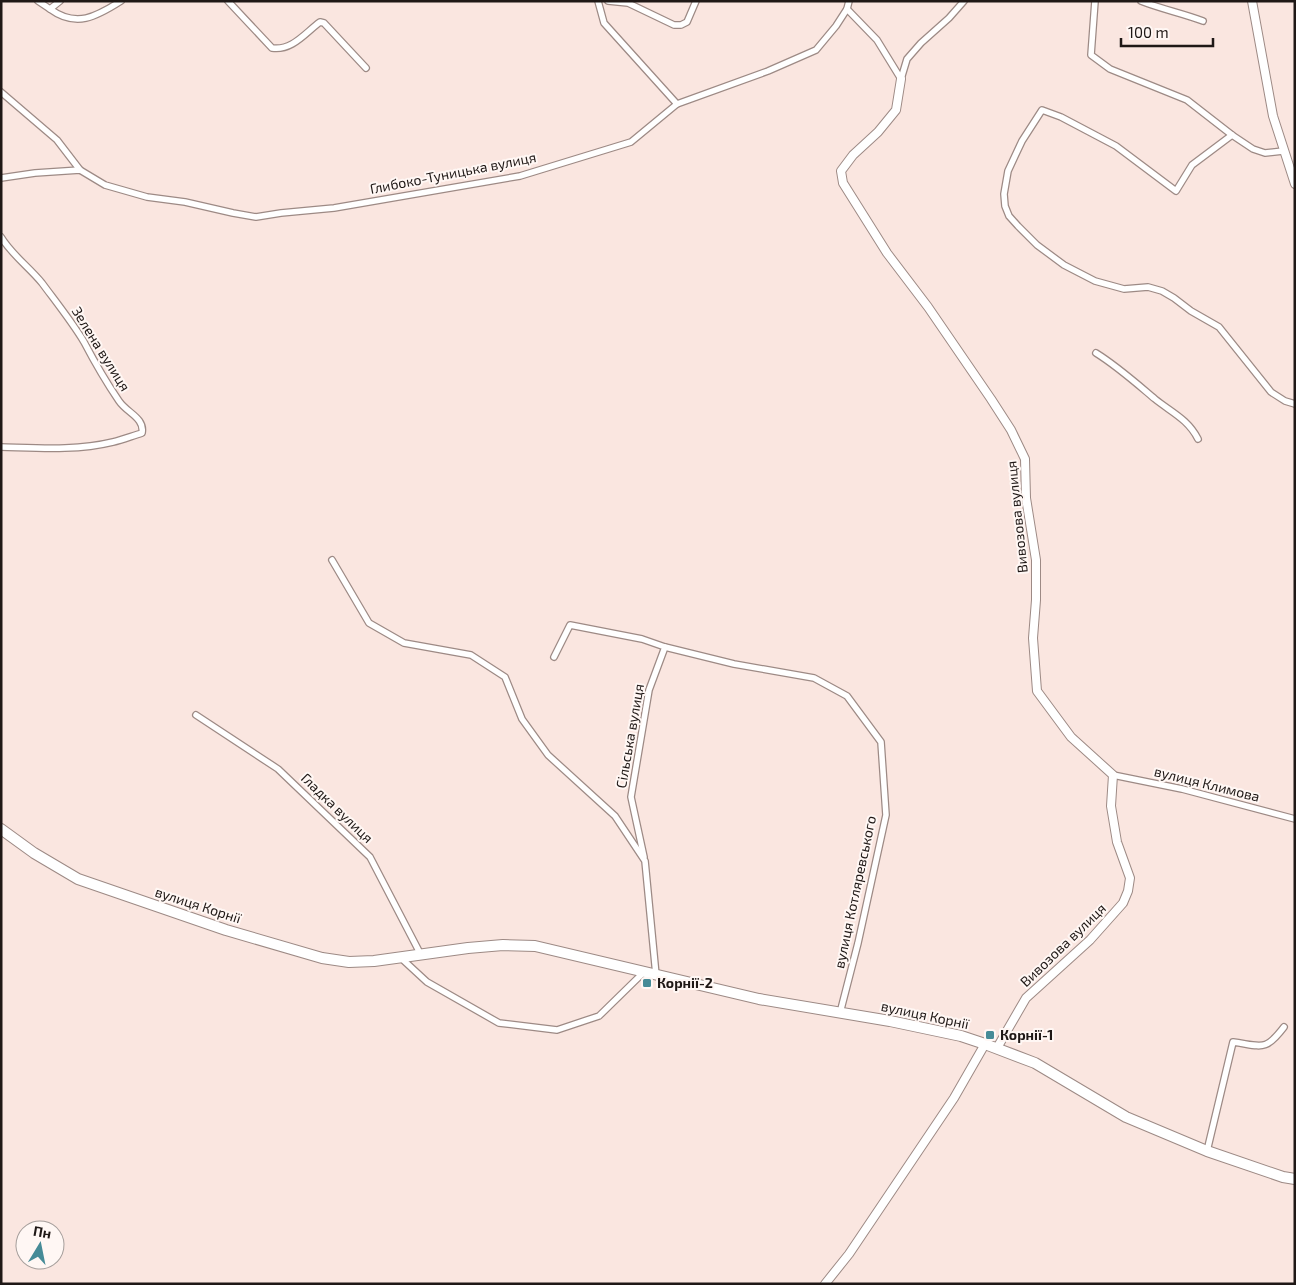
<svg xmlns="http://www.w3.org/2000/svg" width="1296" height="1285" viewBox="0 0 1296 1285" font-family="'Exo 2',sans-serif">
	<rect width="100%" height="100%" fill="#fae6e0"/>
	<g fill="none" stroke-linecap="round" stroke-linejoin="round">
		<!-- street casing -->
		<g stroke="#9d8a85" stroke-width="8">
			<g id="street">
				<path d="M38,1l12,8 10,-8"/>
				<path d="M228,1l44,47c20,3 33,-15 48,-26l4,1 42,45"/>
				<path d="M608,1l20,2 46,22h7l6,-3 9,-21"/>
				<path d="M1095,1l-4,54 19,14 77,31 45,35 21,14 12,4 18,-2"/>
				<path d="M1141,1c20,8 41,12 62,20"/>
				<path d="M50,9c26,19 46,8 71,-8"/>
				<path d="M847,9l30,31 24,39"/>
				<path d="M901,79l6,-20 14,-16 28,-25 15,-17"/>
				<path d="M1,92l56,48 23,30"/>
				<path d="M677,104l91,-33 48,-21 20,-24 11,-17 2,-8"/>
				<path d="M1232,135l-40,30 -16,26 -60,-45 -55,-29 -19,-7 -20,31 -14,30 -4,23 1,12 4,10 9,10 19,19 27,20 31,16 29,8 24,-2 14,4 12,7 17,13 28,16 52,65 14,9 10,3"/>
				<path d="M1,178l34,-5 45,-3 25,15 42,12 38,5 48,11 23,4 25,-4 53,-5 186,-32 111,-34 46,-38 -73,-81 -6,-22"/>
				<path d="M1,237c11,18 28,30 41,46 14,19 30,39 42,59 11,21 22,40 35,59 8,12 26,17 23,32 -10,3 -20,7 -29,9 -37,9 -75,6 -112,5"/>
				<path d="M1096,353c21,13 40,30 59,46 16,13 33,20 43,40"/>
				<path d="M332,560l37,63 35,20 67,12 34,22 17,42 26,36 67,61 30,45 11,114"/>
				<path d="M665,647l69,17 80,14 33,18 34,46 5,73 -28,128 -18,70"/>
				<path d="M554,657l16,-32 72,14 23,8 -16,43 -18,107 13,60"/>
				<path d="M196,715l82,54 92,88 51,98"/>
				<path d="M1113,775l69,14 113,30"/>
				<path d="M401,958l26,24 72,41 58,7 42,-14 45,-44"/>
				<path d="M1207,1151l26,-109c29,4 32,10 51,-15"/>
			</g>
		</g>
		<!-- secondary casing -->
		<g stroke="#9d8a85" stroke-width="10">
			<g id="secondary">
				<path d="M1252,1l21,115 22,68"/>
				<path d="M901,79l-5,31 -18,22 -25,23 -12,16 2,12 44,70 41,54 63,92 20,31 14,29 1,39 10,62v40l-3,38 4,53 34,46 42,38 -2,31 6,36 13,36 -2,13 -5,12 -33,37 -64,58 -29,50"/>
				<path d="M825,1284l24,-30 105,-156 31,-54"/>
			</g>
		</g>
		<!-- highway casing -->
		<g stroke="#9d8a85" stroke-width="12">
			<path id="highway" d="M1,829l33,24 44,26 148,51 96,28 27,4 25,-1 94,-13 35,-3 32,1 224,53 131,22 71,15 24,8 50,19 91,54 81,34 76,26 12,2"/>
		</g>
		<!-- street -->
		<use href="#street" stroke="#fff" stroke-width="5.5"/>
		<!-- secondary -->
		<use href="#secondary" stroke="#fff" stroke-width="8"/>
		<!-- highway -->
		<use href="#highway" stroke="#fff" stroke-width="10"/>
	</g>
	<!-- markers -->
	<g fill="#468b97" stroke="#fff7f4" stroke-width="2">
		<rect x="642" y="978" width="10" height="10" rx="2.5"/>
		<rect x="985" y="1030" width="10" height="10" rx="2.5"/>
	</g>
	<g text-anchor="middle" stroke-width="4" stroke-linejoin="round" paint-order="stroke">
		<!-- street labels -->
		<g font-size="14" fill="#1f1816" stroke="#fff7f4">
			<text transform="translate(453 173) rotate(-11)" y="5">Глибоко-Туницька вулиця</text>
			<text transform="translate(101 349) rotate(58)" y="5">Зелена вулиця</text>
			<text transform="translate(1017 517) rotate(-96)" y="5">Вивозова вулиця</text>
			<text transform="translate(630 736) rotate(-80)" y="5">Сільська вулиця</text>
			<text transform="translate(1207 784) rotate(14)" y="5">вулиця Климова</text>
			<text transform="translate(337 808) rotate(44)" y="5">Гладка вулиця</text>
			<text transform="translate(855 892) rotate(-78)" y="5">вулиця Котляревського</text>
			<text transform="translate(198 905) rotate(18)" y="5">вулиця Корнії</text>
			<text transform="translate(1063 945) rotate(-44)" y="5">Вивозова вулиця</text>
			<text transform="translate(925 1015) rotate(12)" y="5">вулиця Корнії</text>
		</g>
		<!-- poi labels -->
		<g font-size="14" font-weight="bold" fill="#1f1816" stroke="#fff7f4" text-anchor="start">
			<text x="657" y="988">Корнії-2</text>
			<text x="1000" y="1040">Корнії-1</text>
		</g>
	</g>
	<!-- border -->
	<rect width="1296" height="1285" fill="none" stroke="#1f1816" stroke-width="5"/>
	<!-- north arrow -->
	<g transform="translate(40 1245) rotate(10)"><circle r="24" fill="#fff7f4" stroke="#a59e9b"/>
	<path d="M0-4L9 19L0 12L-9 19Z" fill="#468b97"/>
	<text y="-8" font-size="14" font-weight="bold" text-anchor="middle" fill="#1f1816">Пн</text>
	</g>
	<!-- scale -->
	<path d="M1121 38v8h92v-8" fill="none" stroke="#1f1816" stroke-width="2.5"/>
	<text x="1128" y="38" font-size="15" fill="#1f1816" stroke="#fff7f4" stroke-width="4" paint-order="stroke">100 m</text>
</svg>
